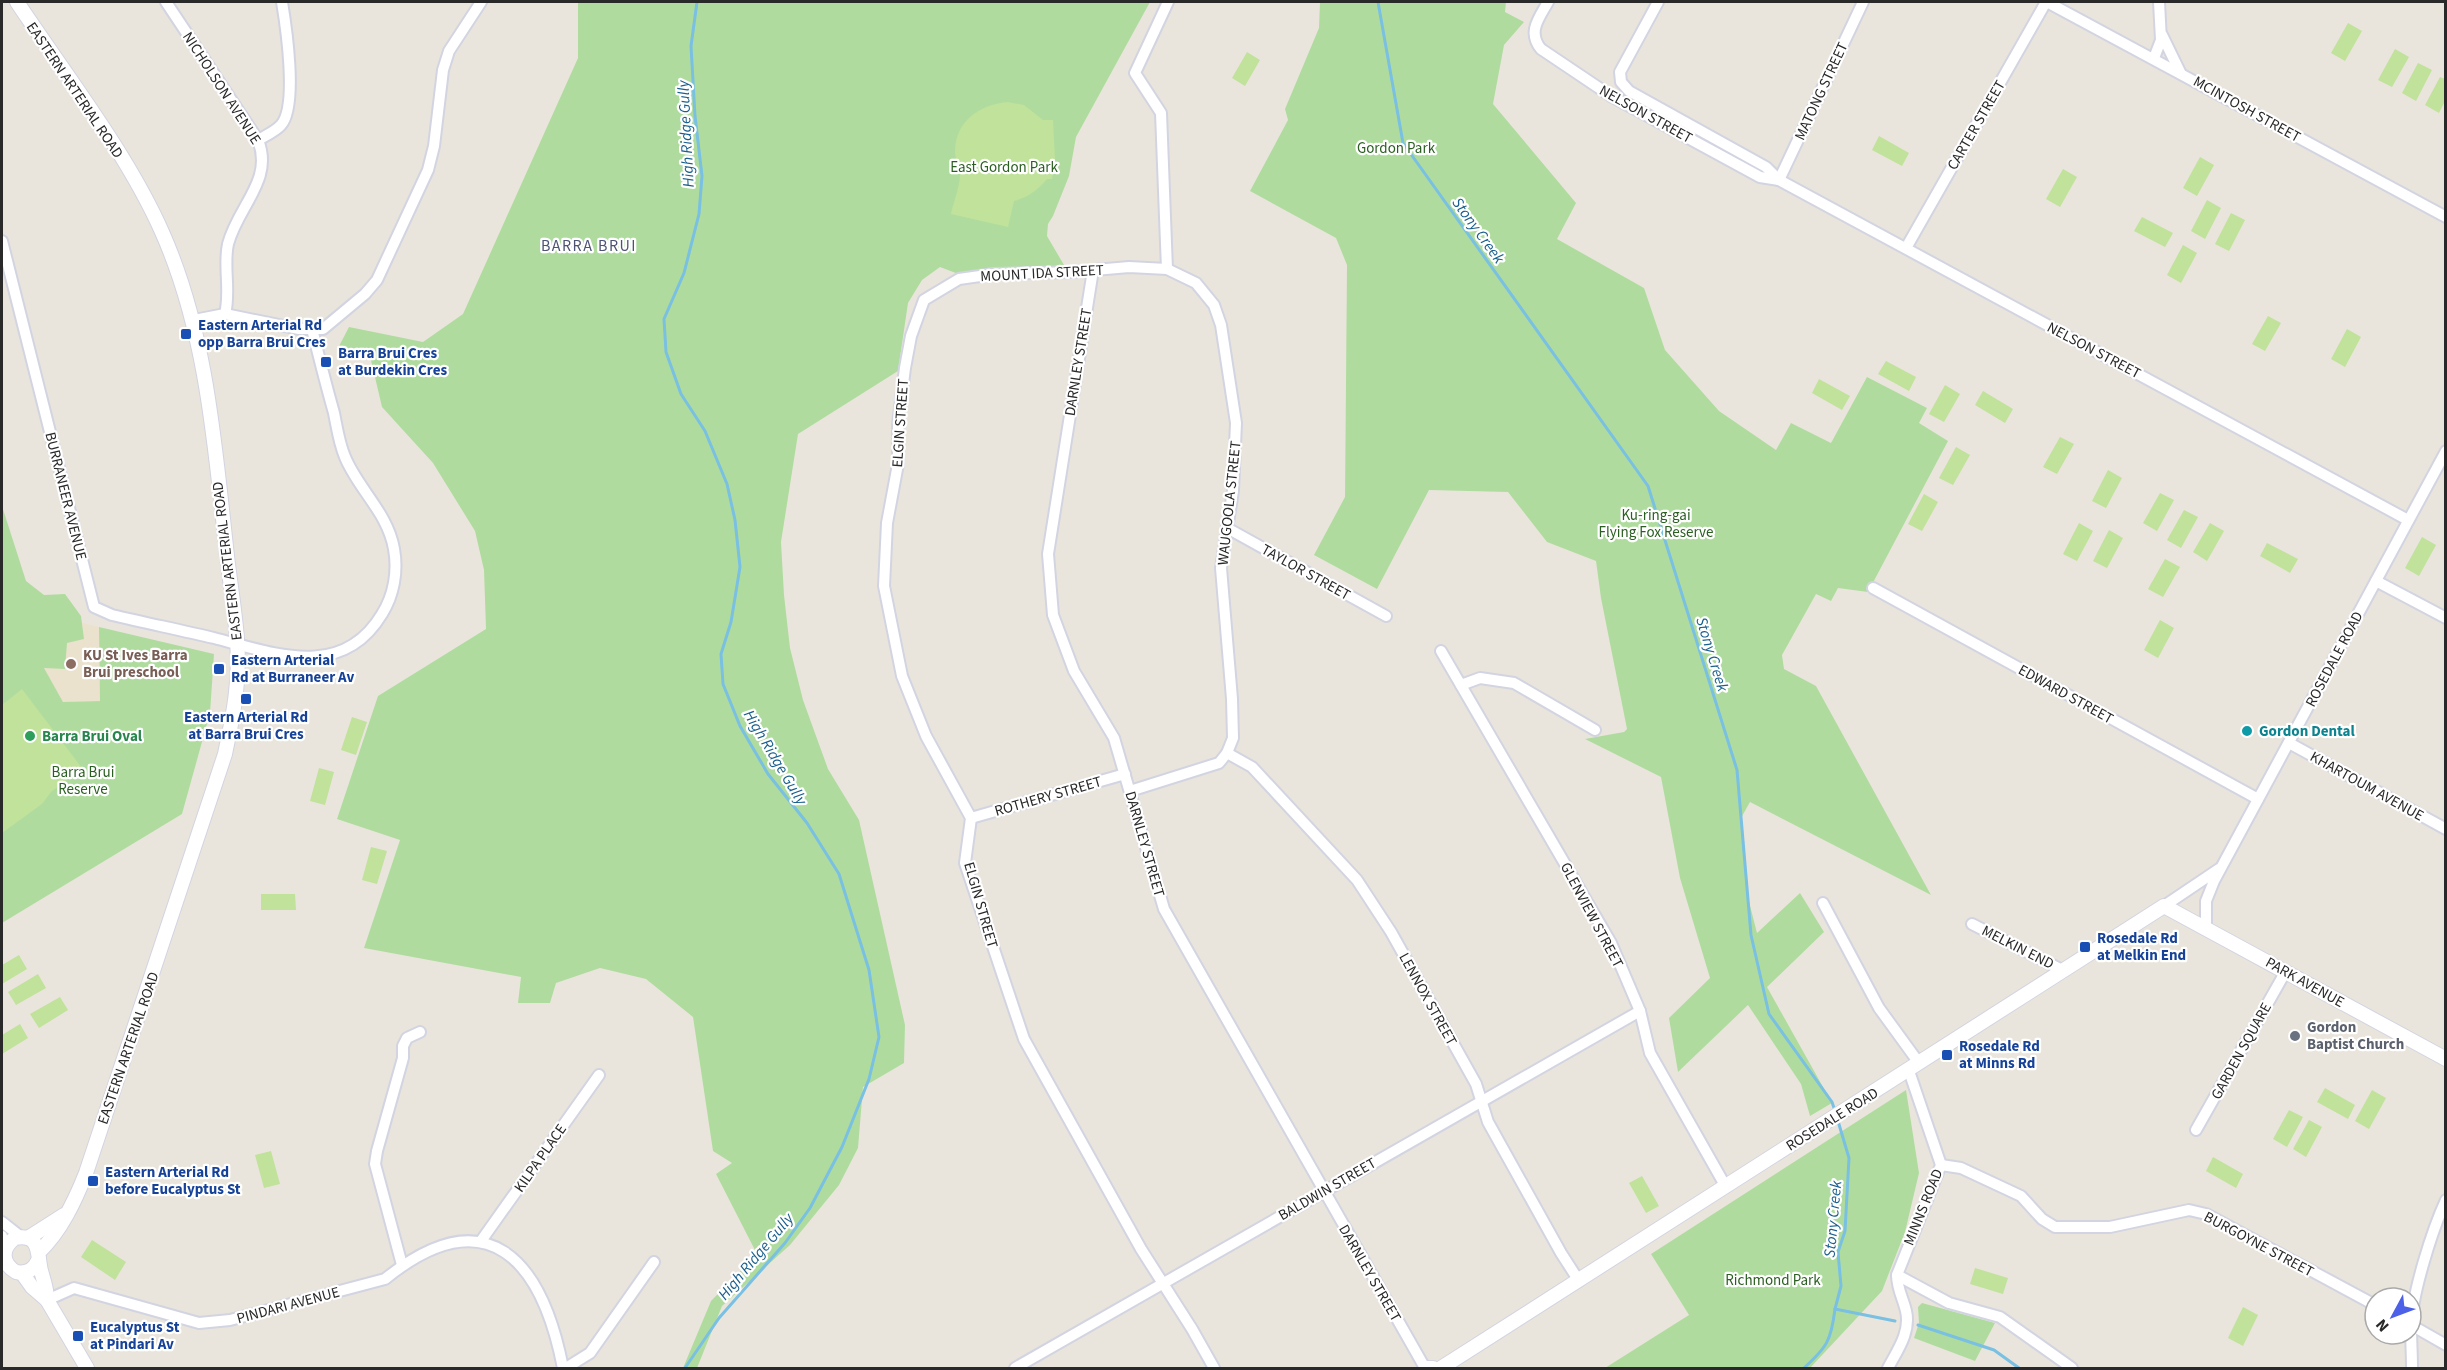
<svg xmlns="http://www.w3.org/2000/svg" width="2447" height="1370" viewBox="0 0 2447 1370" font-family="'Source Sans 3',sans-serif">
	<rect width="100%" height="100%" fill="#eae5dc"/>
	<!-- education -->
	<path fill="#eae2cd" d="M38,612l61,15 1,74 -37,1 -49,-87z"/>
	<!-- green -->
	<g fill="#afdc9e">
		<path d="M578,2h572l-74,135 -7,39 -16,40 -5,8 -1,12 17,29 -103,10 -21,-8 -18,13 -14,23 -10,68 -100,63 -17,108 3,53 6,53 13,52 25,69 31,51 46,205 -1,38 -41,24 -5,61 -19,37 -49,60 -68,61 -25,62h-14l28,-67 46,-47 -41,-80 16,-11 -19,-12 -20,-134 -47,-38 -46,-11 -44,15 -6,20h-32l3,-26 -157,-29 36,-108 -63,-21 41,-123 108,-67 -2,-59 -9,-39 -42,-68 -51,-56 -12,-51 -32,-8 11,-21 74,15 40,-28 115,-256z"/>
		<path d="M1320,2h186l-1,10 19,10 -20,23 -11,59 83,99 -19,36 87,49 21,62 54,61 57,39 15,-27 40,20 36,-66 60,31 -8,15 29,18 -80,151 -30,-4 -7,13 -15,-7 -34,61 2,14 32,17 115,209 -181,-93 -9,16 6,76 10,39 43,-40 24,39 -57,55 65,116 -22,13 -9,-32 -53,-79 -70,67 -9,-54 41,-40 -30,-100 -19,-101 -76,-38 39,-7 3,-3 -26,-131 -5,-37 -49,-19 -39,-50 -79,-2 -52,99 -63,-34 31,-58 2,-232 -11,-27 -86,-47 38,-71 -3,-11 34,-81z"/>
		<path d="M2,506l24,75 18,14 21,-1 16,22 3,23 -17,4 -2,26 -21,-1 19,34 37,-1 -1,-74 115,27 -4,59 -28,101 -180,109z"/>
		<path d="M1906,1090l13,83 -14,59 -23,59 -72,77h-205l84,-53 -38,-61z"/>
		<path d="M1922,1303l73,20 -20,38 -61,-23 5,-15 -1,-16z"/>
	</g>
	<!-- pitch -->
	<g fill="#c0e29b">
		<path d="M2348,23l14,8 -17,30 -14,-8z"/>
		<path d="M2395,49l14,8 -17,30 -14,-7z"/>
		<path d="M1247,52l13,8 -15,26 -13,-8z"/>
		<path d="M2418,63l14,7 -16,31 -14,-8z"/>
		<path d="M2440,77l5,2v22l-6,12 -14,-8z"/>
		<path d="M1007,102l17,3 19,15h10l2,39 -3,20h-5c-10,12 -19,18 -33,22l-6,26 -57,-13c2,-10 10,-31 9,-41 -1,-7 -5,-14 -5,-22 1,-31 25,-46 52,-49z"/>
		<path d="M1879,136l30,17 -7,13 -30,-16z"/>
		<path d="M2200,157l14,8 -17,31 -14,-8z"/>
		<path d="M2063,169l14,8 -17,30 -14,-8z"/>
		<path d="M2207,200l14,8 -16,31 -14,-8z"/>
		<path d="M2231,213l14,7 -16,31 -14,-7z"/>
		<path d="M2142,217l31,16 -8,14 -31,-16z"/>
		<path d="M2183,245l14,8 -16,30 -14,-8z"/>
		<path d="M2268,316l13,7 -16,28 -13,-7z"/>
		<path d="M2347,329l14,8 -16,30 -14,-8z"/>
		<path d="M1886,361l30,16 -7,14 -31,-17z"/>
		<path d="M1819,379l31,17 -8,14 -30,-17z"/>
		<path d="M1945,385l15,9 -16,28 -15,-8z"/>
		<path d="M1983,391l30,18 -8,14 -30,-18z"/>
		<path d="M2060,437l14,7 -17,30 -14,-7z"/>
		<path d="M1956,447l14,8 -17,30 -14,-7z"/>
		<path d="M2108,470l14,8 -16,30 -14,-7z"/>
		<path d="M2160,493l14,7 -17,31 -14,-8z"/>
		<path d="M1924,494l14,8 -16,29 -14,-7z"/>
		<path d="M2184,510l14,7 -17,31 -14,-8z"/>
		<path d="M2079,523l14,8 -16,30 -14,-7z"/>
		<path d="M2210,523l14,8 -17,30 -14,-9z"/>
		<path d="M2109,530l14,8 -16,30 -14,-7z"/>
		<path d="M2422,537l14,8 -17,31 -14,-8z"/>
		<path d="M2267,543l31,16 -8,14 -30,-17z"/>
		<path d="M2165,559l15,8 -17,30 -15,-8z"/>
		<path d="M2160,620l14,8 -16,30 -14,-8z"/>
		<path d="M22,689l60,79 -31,24 -9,12 -40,29v-128z"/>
		<path d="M352,717l15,5 -11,33 -15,-5z"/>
		<path d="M319,768l15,4 -9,33 -15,-4z"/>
		<path d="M371,847l16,4 -10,33 -15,-4z"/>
		<path d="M261,894h34l1,16h-35z"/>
		<path d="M19,955l8,14 -25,15v-19z"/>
		<path d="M38,974l8,14 -30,17 -8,-13z"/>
		<path d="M60,997l8,13 -29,18 -9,-14z"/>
		<path d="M20,1024l8,14 -26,16v-19z"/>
		<path d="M2325,1088l30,17 -7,14 -31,-17z"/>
		<path d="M2372,1090l14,8 -17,31 -14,-8z"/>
		<path d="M2289,1110l14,7 -16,30 -14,-8z"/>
		<path d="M2309,1120l13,7 -16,30 -13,-8z"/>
		<path d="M271,1151l9,33 -16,4 -9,-33z"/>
		<path d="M2213,1157l30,17 -7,14 -30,-17z"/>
		<path d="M1642,1176l17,30 -13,7 -17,-30z"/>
		<path d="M92,1240l34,22 -11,18 -34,-23z"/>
		<path d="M1975,1268l33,10 -5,16 -33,-10z"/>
		<path d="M2243,1307l15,8 -15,31 -15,-8z"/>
	</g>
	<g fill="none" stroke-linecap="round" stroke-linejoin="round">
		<!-- stream -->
		<g stroke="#79c0e2" stroke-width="3">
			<path d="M1378,2l25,141 245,343 89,284 14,165 18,79 63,88 3,9"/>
			<path d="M1838,1121l11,37 -4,73 -7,21 3,34 -6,23 60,12"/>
			<path d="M1918,1325l76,25 25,18"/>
			<path d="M685,1368l34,-50 66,-75 25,-35 32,-61 27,-68 10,-42 -10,-67 -30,-96 -32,-51 -39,-49 -28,-48 -17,-42 -2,-30 10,-32 9,-55 -5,-47 -8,-36 -22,-53 -24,-37 -15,-42 -2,-33 20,-46 15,-59 3,-38 -7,-60 -4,-70 6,-44"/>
			<path d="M1804,1368c23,-21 27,-27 31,-59"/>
		</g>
		<!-- street casing -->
		<g stroke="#d2d4e1" stroke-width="14">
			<g id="street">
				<path d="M166,2l92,138c16,40 -20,66 -30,104 -5,22 3,47 -3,70"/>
				<path d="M1548,2c-9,16 -21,30 -7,47l70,47 149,81 19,3"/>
				<path d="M1658,2l-38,70 1,10 8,9 137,76 13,13 629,340"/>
				<path d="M2047,2l399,215"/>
				<path d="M2162,35l18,37"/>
				<path d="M2154,58l7,-18 -2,-38"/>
				<path d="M258,140c7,-4 18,-9 23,-15 17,-19 5,-99 1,-123"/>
				<path d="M1779,180l84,-178"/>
				<path d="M2,241l92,366 18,8c34,8 68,15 102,23 59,15 128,43 168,-24 12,-19 16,-43 12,-65 -6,-36 -36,-60 -49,-92 -6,-14 -8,-29 -11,-44 -8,-28 -15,-56 -22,-84"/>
				<path d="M1906,248l140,-246"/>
				<path d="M1167,269l-38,-2 -57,5 -78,2 -35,5 -35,21 -13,36 -6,32 -7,56v40l-11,59 -3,63 18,90 24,60 45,82 -6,45 59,176 117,210 51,80 22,39"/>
				<path d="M1093,270l-45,284 5,61 21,56 40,67 50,171 261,459"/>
				<path d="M194,320l31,-6 74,15h24l42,-35 12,-14 51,-110 6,-24 9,-76 6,-19 32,-49"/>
				<path d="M1227,528l159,88"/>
				<path d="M2376,581l70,37"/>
				<path d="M1873,588l385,211"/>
				<path d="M1441,651l170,292 29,68 10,42 76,134"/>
				<path d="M1461,685l19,-7 34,5 81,47"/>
				<path d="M2289,743l157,86"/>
				<path d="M1227,753l25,14 105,113 34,52 85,152 12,38 73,131 18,28"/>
				<path d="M1130,791l89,-28 8,-10 6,-15 -1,-39 -11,-131 12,-77 3,-68 -15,-98 -7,-20 -18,-22 -29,-14 -6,-156 -26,-40 33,-71"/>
				<path d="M971,818l154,-44"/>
				<path d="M1823,903l56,105 40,55"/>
				<path d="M2164,906l55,-37"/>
				<path d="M1972,924l92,47"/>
				<path d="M2206,928v-27l8,-20 232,-430"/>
				<path d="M2196,1130l90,-159"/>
				<path d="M1941,1165l20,3 60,28 21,23 13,8h55l79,-17 17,4 169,91"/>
				<path d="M2,1222l19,15"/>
				<path d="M2,1236l2,16"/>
				<path d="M481,1241l118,-166"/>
				<path d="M402,1265l-27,-101 2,-13 26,-93v-12l4,-8 13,-6"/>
				<path d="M1897,1275l52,28 51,14 72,51"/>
				<path d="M47,1300l27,-12 125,35 31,-3 155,-41c103,-83 157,-18 178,89"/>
				<path d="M2411,1325l35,20"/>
				<path d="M566,1368l24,-15 64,-91"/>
				<path d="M1015,1368l625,-357"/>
				<path d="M1888,1368c9,-17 23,-36 18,-57 -3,-13 -9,-22 -9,-36l44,-110 -32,-94"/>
				<path d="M2412,1368c0,-14 -1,-28 -1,-42 1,-32 21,-96 35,-126"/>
			</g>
		</g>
		<!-- secondary casing -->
		<g stroke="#d2d4e1" stroke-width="16">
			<g id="secondary">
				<path d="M17,2c48,72 110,151 145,230 45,101 53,215 65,324 5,44 15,91 9,136 -2,21 -7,42 -11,62l-139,419c-11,28 -25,58 -47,79"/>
				<path d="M28,1238l36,-23"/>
				<path d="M39,1258c-4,11 -11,16 -23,14 -15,-9 -15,-24 -1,-34 26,-5 22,16 26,33 3,10 6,18 6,29"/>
				<path d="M22,1273l10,14 15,13 40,68"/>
				<path d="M1426,1368h7"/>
				<path d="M1441,1368l723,-462 282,153"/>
			</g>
		</g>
		<!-- street -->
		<use href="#street" stroke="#fff" stroke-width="10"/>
		<!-- secondary -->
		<use href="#secondary" stroke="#fff" stroke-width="14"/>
	</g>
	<!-- markers -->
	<g fill="#1a4fb4" stroke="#fff" stroke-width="2">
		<rect x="180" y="328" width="12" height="12" rx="3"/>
		<rect x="320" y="356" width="12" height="12" rx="3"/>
		<rect x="213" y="663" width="12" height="12" rx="3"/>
		<rect x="240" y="693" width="12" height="12" rx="3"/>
		<rect x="2079" y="941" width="12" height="12" rx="3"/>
		<rect x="1941" y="1049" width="12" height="12" rx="3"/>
		<rect x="87" y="1175" width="12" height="12" rx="3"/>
		<rect x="72" y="1330" width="12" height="12" rx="3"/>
	</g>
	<circle fill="#8d6e63" stroke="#fff" stroke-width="2" cx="71" cy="664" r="6"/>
	<circle fill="#0f9aa8" stroke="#fff" stroke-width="2" cx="2247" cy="731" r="6"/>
	<circle fill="#2e9e5b" stroke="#fff" stroke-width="2" cx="30" cy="736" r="6"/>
	<circle fill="#6b7280" stroke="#fff" stroke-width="2" cx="2295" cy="1036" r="6"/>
	<g text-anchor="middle" stroke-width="4.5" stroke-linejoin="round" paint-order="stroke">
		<!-- street labels -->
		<g font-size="15" fill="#292929" stroke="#fff">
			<text transform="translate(222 88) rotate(57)" y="5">NICHOLSON AVENUE</text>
			<text transform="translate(75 90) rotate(56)" y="5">EASTERN ARTERIAL ROAD</text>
			<text transform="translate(1821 91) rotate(-65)" y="5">MATONG STREET</text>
			<text transform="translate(2247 109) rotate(29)" y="5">MCINTOSH STREET</text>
			<text transform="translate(1646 114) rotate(29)" y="5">NELSON STREET</text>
			<text transform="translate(1976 125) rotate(-60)" y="5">CARTER STREET</text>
			<text transform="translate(1042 273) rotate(-3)" y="5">MOUNT IDA STREET</text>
			<text transform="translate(2094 350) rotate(28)" y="5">NELSON STREET</text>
			<text transform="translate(1078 362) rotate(-81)" y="5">DARNLEY STREET</text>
			<text transform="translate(900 423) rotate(-86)" y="5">ELGIN STREET</text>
			<text transform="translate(66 496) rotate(76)" y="5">BURRANEER AVENUE</text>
			<text transform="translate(1229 503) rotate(-84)" y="5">WAUGOOLA STREET</text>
			<text transform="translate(227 561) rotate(-97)" y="5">EASTERN ARTERIAL ROAD</text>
			<text transform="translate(1306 572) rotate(29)" y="5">TAYLOR STREET</text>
			<text transform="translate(2334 659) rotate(-62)" y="5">ROSEDALE ROAD</text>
			<text transform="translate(2066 694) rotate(29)" y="5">EDWARD STREET</text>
			<text transform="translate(2367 786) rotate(29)" y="5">KHARTOUM AVENUE</text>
			<text transform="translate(1048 796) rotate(-16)" y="5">ROTHERY STREET</text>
			<text transform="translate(1145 844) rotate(74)" y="5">DARNLEY STREET</text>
			<text transform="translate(981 905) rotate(74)" y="5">ELGIN STREET</text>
			<text transform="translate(1592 915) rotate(62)" y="5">GLENVIEW STREET</text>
			<text transform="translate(2018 947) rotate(27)" y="5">MELKIN END</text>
			<text transform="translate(2305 982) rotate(29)" y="5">PARK AVENUE</text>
			<text transform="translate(1428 999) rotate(61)" y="5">LENNOX STREET</text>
			<text transform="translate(128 1048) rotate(-71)" y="5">EASTERN ARTERIAL ROAD</text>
			<text transform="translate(2241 1051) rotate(-61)" y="5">GARDEN SQUARE</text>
			<text transform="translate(1832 1119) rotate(-32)" y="5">ROSEDALE ROAD</text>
			<text transform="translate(540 1158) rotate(-55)" y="5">KILPA PLACE</text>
			<text transform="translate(1327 1189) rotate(-30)" y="5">BALDWIN STREET</text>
			<text transform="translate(1923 1207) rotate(-68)" y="5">MINNS ROAD</text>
			<text transform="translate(2259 1244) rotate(28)" y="5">BURGOYNE STREET</text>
			<text transform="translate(1370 1273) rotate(60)" y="5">DARNLEY STREET</text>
			<text transform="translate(288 1305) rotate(-15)" y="5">PINDARI AVENUE</text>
		</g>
		<!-- park labels -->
		<g font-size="15" fill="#2a5f21" stroke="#fff">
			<text x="1396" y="153">Gordon Park</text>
			<text x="1004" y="172">East Gordon Park</text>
			<text x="1656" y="520">Ku-ring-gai<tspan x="1656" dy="17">Flying Fox Reserve</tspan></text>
			<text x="83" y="777">Barra Brui<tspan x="83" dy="17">Reserve</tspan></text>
			<text x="1773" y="1285">Richmond Park</text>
		</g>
		<!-- transit labels -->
		<g font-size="15" font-weight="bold" fill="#164399" stroke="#fff" text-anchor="start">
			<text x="198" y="330">Eastern Arterial Rd<tspan x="198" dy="17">opp Barra Brui Cres</tspan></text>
			<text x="338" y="358">Barra Brui Cres<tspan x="338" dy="17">at Burdekin Cres</tspan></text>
			<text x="231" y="665">Eastern Arterial<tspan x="231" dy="17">Rd at Burraneer Av</tspan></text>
			<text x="246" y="722" text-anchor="middle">Eastern Arterial Rd<tspan x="246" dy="17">at Barra Brui Cres</tspan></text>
			<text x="2097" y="943">Rosedale Rd<tspan x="2097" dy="17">at Melkin End</tspan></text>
			<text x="1959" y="1051">Rosedale Rd<tspan x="1959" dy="17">at Minns Rd</tspan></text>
			<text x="105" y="1177">Eastern Arterial Rd<tspan x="105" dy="17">before Eucalyptus St</tspan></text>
			<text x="90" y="1332">Eucalyptus St<tspan x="90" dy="17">at Pindari Av</tspan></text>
		</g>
		<!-- education labels -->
		<g font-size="15" font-weight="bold" fill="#785e54" stroke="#fff" text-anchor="start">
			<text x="83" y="660">KU St Ives Barra<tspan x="83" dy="17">Brui preschool</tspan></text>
		</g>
		<!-- culture labels -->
		<g font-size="15" font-weight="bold" fill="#0d838f" stroke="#fff" text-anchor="start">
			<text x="2259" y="736">Gordon Dental</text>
		</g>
		<!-- leisure labels -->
		<g font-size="15" font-weight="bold" fill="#27864d" stroke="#fff" text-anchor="start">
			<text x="42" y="741">Barra Brui Oval</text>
		</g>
		<!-- worship labels -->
		<g font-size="15" font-weight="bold" fill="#5b616d" stroke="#fff" text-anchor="start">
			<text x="2307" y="1032">Gordon<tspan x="2307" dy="17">Baptist Church</tspan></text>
		</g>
		<!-- water labels -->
		<g font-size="16" font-style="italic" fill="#1a5f8d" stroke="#fff">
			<text transform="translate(685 134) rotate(-93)" y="6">High Ridge Gully</text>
			<text transform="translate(1479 230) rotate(54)" y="6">Stony Creek</text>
			<text transform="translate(1713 654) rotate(73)" y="6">Stony Creek</text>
			<text transform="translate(776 757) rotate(59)" y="6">High Ridge Gully</text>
			<text transform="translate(1832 1219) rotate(-85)" y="6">Stony Creek</text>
			<text transform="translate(755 1256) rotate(-50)" y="6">High Ridge Gully</text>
		</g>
		<!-- neighbourhood labels -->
		<g font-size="16" letter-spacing="1.5" fill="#4e5375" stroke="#fff">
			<text x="589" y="251">BARRA BRUI</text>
		</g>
	</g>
	<!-- border -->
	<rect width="2447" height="1370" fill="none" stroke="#292929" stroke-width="6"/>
	<!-- north arrow -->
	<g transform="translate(2393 1316) rotate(229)"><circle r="28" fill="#ffffff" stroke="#a9a9a9" stroke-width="1.5"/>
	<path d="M0-4.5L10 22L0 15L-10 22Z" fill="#4c60e8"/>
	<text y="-9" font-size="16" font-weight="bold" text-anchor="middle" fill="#292929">N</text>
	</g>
</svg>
